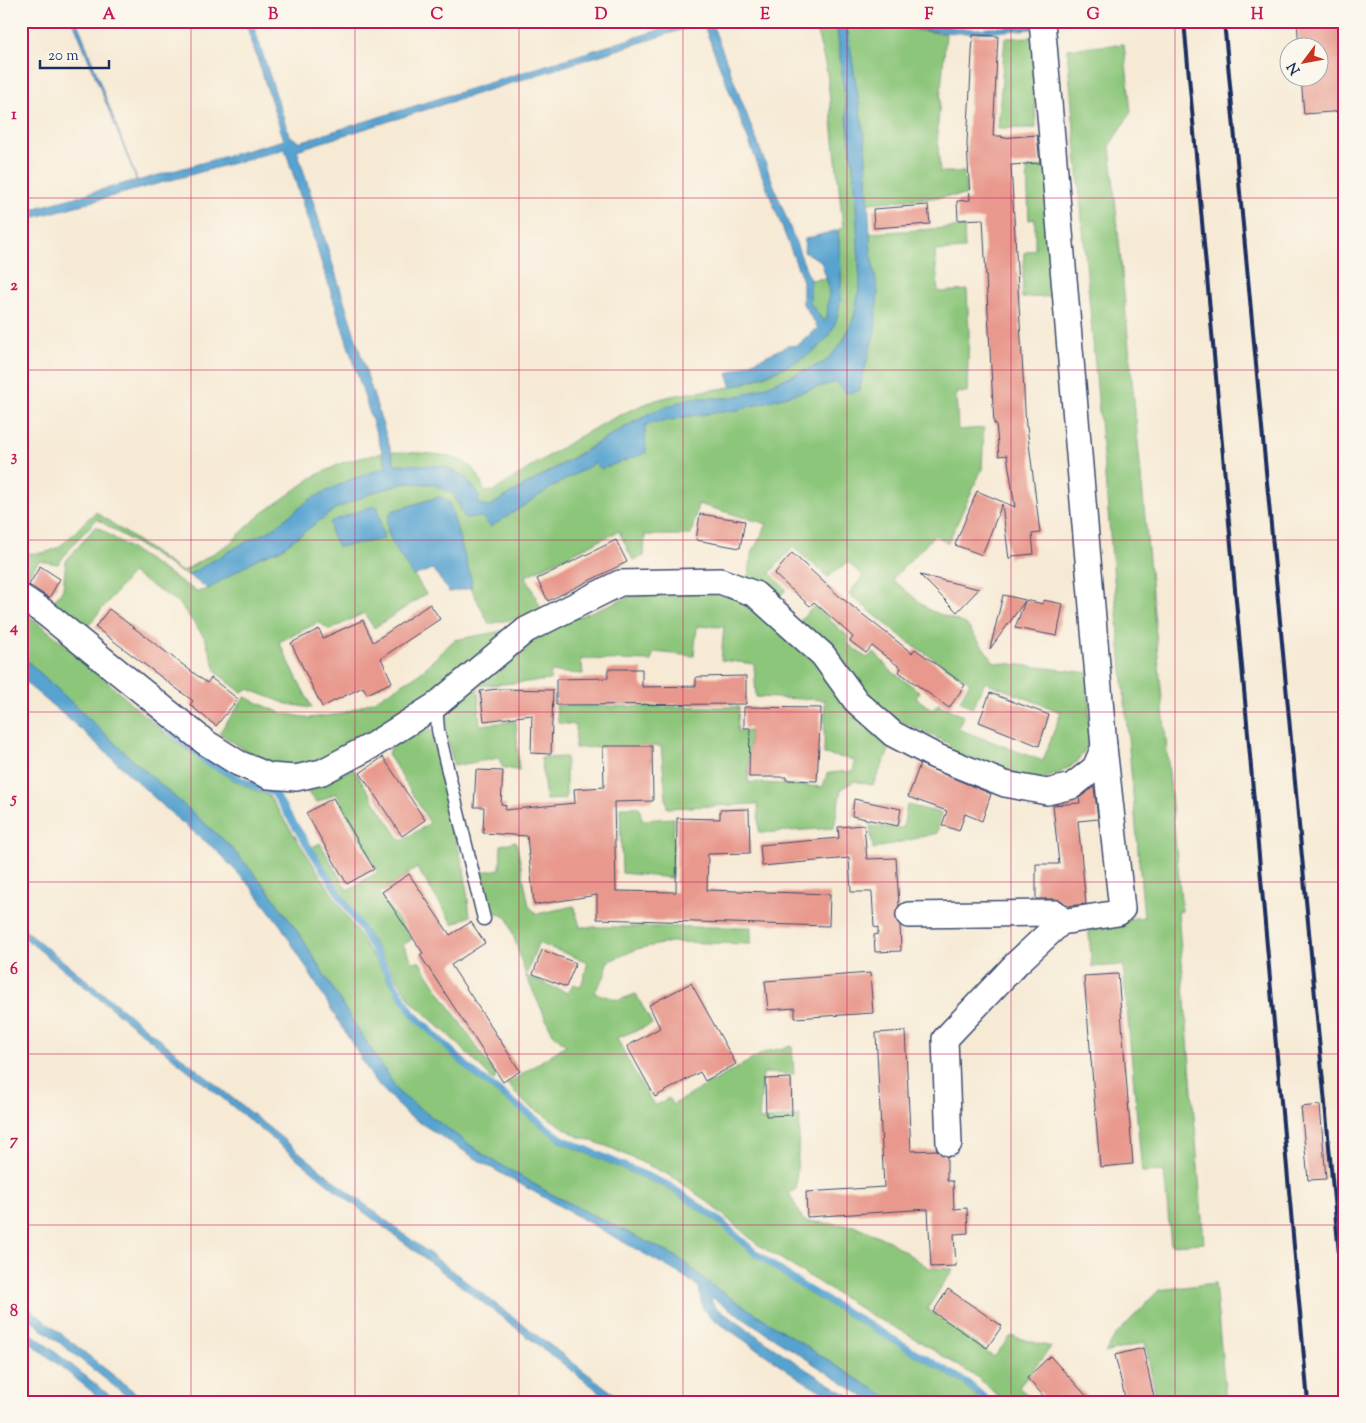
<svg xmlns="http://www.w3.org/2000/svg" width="1366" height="1423" viewBox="0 0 1366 1423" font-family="'Sorts Mill Goudy',serif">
	<rect width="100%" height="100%" fill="#fbf7ec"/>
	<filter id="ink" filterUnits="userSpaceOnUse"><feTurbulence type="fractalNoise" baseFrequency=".02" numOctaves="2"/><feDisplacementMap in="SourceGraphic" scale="10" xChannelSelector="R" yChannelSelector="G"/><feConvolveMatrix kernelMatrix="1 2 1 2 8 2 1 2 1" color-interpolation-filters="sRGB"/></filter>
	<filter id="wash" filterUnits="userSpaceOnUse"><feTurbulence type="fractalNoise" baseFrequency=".0096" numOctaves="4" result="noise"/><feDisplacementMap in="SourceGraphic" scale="20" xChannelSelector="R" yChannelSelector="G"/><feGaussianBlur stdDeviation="1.12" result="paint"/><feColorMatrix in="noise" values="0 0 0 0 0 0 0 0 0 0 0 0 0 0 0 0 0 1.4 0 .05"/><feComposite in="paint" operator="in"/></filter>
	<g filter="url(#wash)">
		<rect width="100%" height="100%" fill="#f6ead5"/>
		<!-- green -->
		<g fill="#8cc67a" stroke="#547a6c" fill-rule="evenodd">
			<path d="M811,21h22l4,9 18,155 5,99 -6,33 -12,26 -17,19 -78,32 -18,4h-38l-60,25 -143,84 -10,-4 1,-8 -15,-19 -21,-10 -48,-2 -4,-12c24,1 68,-1 84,19 5,5 7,15 10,21l9,-1c48,-31 109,-73 162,-91 25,-8 49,-8 74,-13 32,-7 62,-23 90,-40l22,-66 -4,-51 5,-3 -16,-155 -9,-36z"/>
			<path d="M846,21h39l29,9 32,4 -9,99 3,39h24l2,23 -98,8 -3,-62z"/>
			<path d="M904,21h43v5l-37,-3z"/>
			<path d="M1032,37l4,91h-38l7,-90z"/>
			<path d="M1124,44l7,68 -21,33 72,766 -4,1 26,331 -33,2 -7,-74 -22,1 -19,-207 -31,2 -4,-43 56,-7 -77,-868z"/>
			<path d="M1047,166l10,130 -35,2 2,-45 11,-4v-30l-6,1 -2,-52z"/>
			<path d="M964,227l1,22 -30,2 3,41 29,-2 2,42 -2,60 -11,1 2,37 26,-2 -2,41 -34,74 -13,-8 -43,44 37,31 37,14 28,38 96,11 -2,72 -11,17 -19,12 -22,7 -89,-30 3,-7 -54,-25 -35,-25 -61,-73 14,-15 35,31 -2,6 20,15 7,-6 16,18 29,21 -3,7 17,12 5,-6 25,12 -5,13 85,32 18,-49 -76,-30 -13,26 -12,-8 10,-18 -62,-40 -59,-48 14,-18 -15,-14 -20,15 -35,-30 -23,26 16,16 -9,11 -30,-19 5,-28 15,-29 -69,-20 -7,31h-46l-1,21 -11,4 -14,-29 -93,45 17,37 -54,11 -18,-36v-9l-22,-77 -10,-5 -47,14 -5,21 39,62 -52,34 -10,-15 -34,17 -11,-8 -40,20 33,66 -25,-4 -39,-15 -7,3 -24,-19 -12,-35 -26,-35 -47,-30 -46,55 -33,-26 10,-13 3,-28 30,-35 101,66 11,-3 50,-31 23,-9 54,-40 39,-17 32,-9 27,1 21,10 11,24 89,-32 41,-23 50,-38 45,-9 48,-6 98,-28 23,9 16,-61 -6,-97z"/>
			<path d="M826,278c3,12 6,35 -2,44l-14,-19v-23z"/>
			<path d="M382,453l5,14 -40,14 -36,18 -43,33 -19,8 -61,35 -6,-2 -85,-54 -22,23 -17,22 -19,-3 -18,23v-32c41,8 47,-18 75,-40l86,60 47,-28 31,-29 53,-38 31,-15z"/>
			<path d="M674,588l62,5 77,63 80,86 -20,43 -19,-4 -13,8 -7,39 -75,5 -1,-29 -91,4 -6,-62 -86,2 1,-23 -18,-2 -2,-17 183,1 -2,24h13l-2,51 75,5 4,-14 27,-2v-11l-30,-6 1,-54 -69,-3 -2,-33 -33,-4 3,-33 -27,-1 -3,30 -40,-4 -3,9 -70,-2 2,15 -32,-2 -1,8 -72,6 2,39 36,-4 3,50 -17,-4 -3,-9 -45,8 -8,-34 1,-26 23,-23 82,-56 80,-31z"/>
			<path d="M21,611c86,58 150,149 248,185l141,218 62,61 90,68 106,46 51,35 34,30 50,36 160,94 19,18h-86l-36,-21 -146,-94 -37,-30 -126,-63 -67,-39 -72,-52 -13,-10 -57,-89 -40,-66 -37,-52 -38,-43 -92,-81 -114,-107z"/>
			<path d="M518,628l-73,60 -126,79 -53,-3 -47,-31 26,-36 36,16 28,5 32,-4 33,-13 45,-27 35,-34z"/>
			<path d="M426,720l5,10 18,85 15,54 6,47 -17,8 -36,-56 -38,25 33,46 -9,6 10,17 6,-1 77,115 -2,5 -37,-38 -45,-41 -100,-155 8,-4 27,47 31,-18 -42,-79 -20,10 -10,-13 36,-16 10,-7 49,74 29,-18 -42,-69 7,-14z"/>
			<path d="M566,757v42l-20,1 -5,-42z"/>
			<path d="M907,805l34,8 -4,20 -64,16 -3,-23 33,2z"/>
			<path d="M620,807h19l3,13 32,-2 -2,60 -50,-5z"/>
			<path d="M516,841l13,65 8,8 37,-8 6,21h171v17l-81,-2 -33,7 -30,13 -1,12 -12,19 25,7 17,-6 16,30 -35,14c12,24 22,46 38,68l14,-8 3,7 93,-53 27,-6 2,28 -31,-1 -4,47 41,-4 -4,73 -7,4 15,28 52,5 33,15 40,27 24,1 -26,40 67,48 17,-21 40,11 -32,40 16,15h-30l-27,-24 -72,-45 -32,-16 -117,-73 -49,-42 -37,-26 -62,-29 -32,-11 -52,-33 -18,-19 59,-39 -13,-11 -27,-58 -18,-58 -18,-8 -7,-38 17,-3 1,-24zM538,943l50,19 -7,25 -8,-3 -5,9 -42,-17z"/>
			<path d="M1215,1283l11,119h-69l-12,-60 -40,11 11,-18 43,-45z"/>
		</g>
		<!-- water -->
		<g fill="#57a3d0" stroke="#396997">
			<path d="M73,21h4l60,160 147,-41 -39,-119h7l37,114 10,7 389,-121h23l99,259v23l14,19 3,-4 2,-31 -8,-26 -17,-9 1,-13 33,-9c10,112 -1,120 -106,157l-5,-13 60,-28 11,-1 20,-17 -15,-24v-23l-100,-258 -406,127 98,314 48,2 21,10 15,19 -1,8 10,4 166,-96 37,-13h38l18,-4 78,-32 17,-19 12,-26 6,-33 -5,-99 -18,-155 -4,-9h13l19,120 6,112 7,39 -3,38 -16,61 -13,2 -10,-11 -98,28 -48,6 -45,9 1,28 -45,16 -6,-6 -41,23 -63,41 -10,-10 -16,1 -12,-24 -20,-10 -27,-1 -32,9 -39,17 -54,40 -23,9 -50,31 -20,-14 61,-35 19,-8 43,-33 36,-18 40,-14 -102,-318 -264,72v-9l116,-32z"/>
			<path d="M885,21l90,8 57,-4v4c-55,4 -93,9 -147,-8z"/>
			<path d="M439,497l10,5 22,77v9l-22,4 -16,-23 -20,7c-10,-18 -36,-46 -21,-65z"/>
			<path d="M377,506l7,33 -46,8 -7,-14 -1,-11 37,-14z"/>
			<path d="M21,655l114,107 92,81 38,43 37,52 40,66 57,89 85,62 67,39 126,63 37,30 146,94 36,21h-24l-159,-104 -2,2 4,7 92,63 52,32h-19l-41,-24 -90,-62 -7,-9 -3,-20 -17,-12 -201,-113 -76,-49 -31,-33 -93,-154 -30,-39 -35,-37 -42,-34 -90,-84 -63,-53z"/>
			<path d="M21,927l325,263 276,210 -9,2 -270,-206 -322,-261z"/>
			<path d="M21,1302l126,100h-13l-113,-90z"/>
			<path d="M21,1325l97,77h-13l-84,-67z"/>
		</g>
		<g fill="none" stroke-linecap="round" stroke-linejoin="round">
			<!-- stream -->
			<path stroke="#57a3d0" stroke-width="7" d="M151,714l56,48 38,20 29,11 83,129 55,91 61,59 89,67 108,47 50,35 34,31 50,35 162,95 23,20"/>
		</g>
		<g id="blocks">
			<!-- building -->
			<g fill="#e8988c">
				<path d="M1297,21h48v90l-41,3 -3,-36h17v-30h-19z"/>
				<path d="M973,35l25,1 -5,100h9v2l35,-3 3,28 -29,2 15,262h1l13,106 -8,1 2,20 -22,2 -3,3 -7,-55 -20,51 -27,-10 22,-54 38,16 -8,-52 -8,1 -3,-33 -2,1 -11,-205 -25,1 -1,-19 13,-1 -3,-57z"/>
				<path d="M928,205l2,19 -56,4 -1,-19z"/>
				<path d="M700,514l45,7 -5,27 -44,-8z"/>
				<path d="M616,540l11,22 -79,39 -11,-22z"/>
				<path d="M792,553l47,43 73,57 3,-4 50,36 -16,23 -50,-36 2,-4 -29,-22 -6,7 -16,-12 3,-4 -39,-35 -4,4 -36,-32z"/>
				<path d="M40,566l20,13 -11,19 -20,-13z"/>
				<path d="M920,575l59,14 -22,23z"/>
				<path d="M1003,595l40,9v-4l20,4 -6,32 -42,-8 10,-27 -35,48z"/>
				<path d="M430,604l10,15 -59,39 11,24 -25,12 -4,-7 -41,20 -31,-64 28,-14 4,9 40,-18 10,22z"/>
				<path d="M109,609l98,74 4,-5 27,21 -22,27 -26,-21 3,-4 -98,-74z"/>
				<path d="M608,669h34v18l54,-1v-9l50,-1v28l-190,1v-26l52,-1z"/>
				<path d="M498,689l55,1 -2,64 -20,-1 1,-38 -48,6 -4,-30z"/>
				<path d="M990,693l59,22 -10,31 -60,-24z"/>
				<path d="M744,707l77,1 -4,73 -31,-1v-3h-37l1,-49h-6z"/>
				<path d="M603,746h49l1,55 -39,1 2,89 60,1 1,-74 43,1v-9l29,-1 1,44 -42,1 -1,36 123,4 -1,32 -232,-7v-24l-63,10 -7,-69 -44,-3 1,-26h-10l2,-37 27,1 -2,33 5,1 -1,5 70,-7 -1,-14 30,-2z"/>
				<path d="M383,757l42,63 -23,16 -42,-63z"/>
				<path d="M920,764l71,30 -9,27 -17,-7 -6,17 -17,-6 5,-14 -39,-14z"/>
				<path d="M1094,787l4,32 -20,2 8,83 -18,2 -6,-5 -7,-2h-19v-35h23l-6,-59 27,-2 -1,-5z"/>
				<path d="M333,798l41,71 -27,15 -41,-71z"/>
				<path d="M854,799l47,10 -3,17 -46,-10z"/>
				<path d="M864,825l3,34 29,-1 3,47 -4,11 5,9 1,26 -26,1 -1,-17 4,-1v-6l-4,-1 -2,-35h-21l-2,-34 -87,8 -2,-21 79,-7 -1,-11z"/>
				<path d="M409,874l41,61 21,-13 14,21 -34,22 69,106 -17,11 -83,-127 3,-2 -41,-61z"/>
				<path d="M542,950l34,13 -10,24 -33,-13z"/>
				<path d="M870,973l3,40 -78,5v-10l-27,2 -3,-29z"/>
				<path d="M1118,974l15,190 -33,3 -16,-191z"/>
				<path d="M691,983l45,81 -31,17 -5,-9 -45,25 -28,-51 33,-18 -11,-23z"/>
				<path d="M905,1031l6,120 26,-1 10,7v24h6l1,28 13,-1 1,25 -14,1 2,32 -25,1 -3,-58 -121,8 -1,-25 78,-5 -8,-154z"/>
				<path d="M791,1078l1,37 -26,1 -1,-37z"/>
				<path d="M1320,1105l6,74 -18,1 -7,-73z"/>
				<path d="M948,1289l54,37 -15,22 -54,-36z"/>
				<path d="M1143,1348l12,54h-29l-11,-47z"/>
				<path d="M1050,1356l42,46h-43l-22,-24z"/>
			</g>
		</g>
	</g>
	<g filter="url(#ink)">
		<use href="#blocks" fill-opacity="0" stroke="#3c4b70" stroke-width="1"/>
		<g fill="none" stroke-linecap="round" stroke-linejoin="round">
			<!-- service casing -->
			<g stroke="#3c4b70" stroke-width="15">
				<path id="service" d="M436,705l2,25 46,189"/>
			</g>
			<!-- minor casing -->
			<g stroke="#3c4b70" stroke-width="28">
				<g id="minor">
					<path d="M21,597l23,15 161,130 33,21 31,13 27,2 26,-6 51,-27 63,-40 90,-75 94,-47 100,-2 35,13 68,61 33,46 37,33 42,22 70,28 42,8 25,-6 23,-18 9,-21 -62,-726"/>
					<path d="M909,915l146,-2 6,9"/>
					<path d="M949,1143l-4,-104 72,-76 44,-41 57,-9 4,-4 -18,-162"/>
				</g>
			</g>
			<!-- service -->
			<use href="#service" stroke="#fff" stroke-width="12"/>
			<!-- minor -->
			<use href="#minor" stroke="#fff" stroke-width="25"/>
			<!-- rail -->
			<g stroke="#1b2f5e" stroke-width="4">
				<path d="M1184,21l124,1381"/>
				<path d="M1224,21l121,1297"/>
			</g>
		</g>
	</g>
	<!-- grid -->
	<path fill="none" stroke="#c2185b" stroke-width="1" stroke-opacity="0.55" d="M191,21v1381M355,21v1381M519,21v1381M683,21v1381M847,21v1381M1011,21v1381M1175,21v1381M21,198h1324M21,370h1324M21,540h1324M21,712h1324M21,882h1324M21,1054h1324M21,1225h1324"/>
	<!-- margin -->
	<rect width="1366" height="1423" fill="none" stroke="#fbf7ec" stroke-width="55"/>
	<!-- north arrow -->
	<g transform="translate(1304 62) rotate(238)"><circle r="24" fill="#fbf7ec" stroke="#a1a7b3"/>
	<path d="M0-4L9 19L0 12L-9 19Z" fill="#c8321e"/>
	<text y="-8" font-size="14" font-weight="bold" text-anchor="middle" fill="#1b2f5e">N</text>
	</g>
	<!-- scale -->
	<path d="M40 60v8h69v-8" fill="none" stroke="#1b2f5e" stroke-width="2.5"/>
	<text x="48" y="60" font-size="15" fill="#1b2f5e" stroke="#fbf7ec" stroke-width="4" paint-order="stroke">20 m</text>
	<rect x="28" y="28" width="1310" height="1368" fill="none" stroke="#c2185b" stroke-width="2"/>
	<g font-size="16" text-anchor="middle" font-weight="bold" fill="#c2185b">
		<text x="109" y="19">A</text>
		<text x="273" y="19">B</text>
		<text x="437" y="19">C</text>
		<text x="601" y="19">D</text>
		<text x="765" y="19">E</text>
		<text x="929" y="19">F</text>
		<text x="1093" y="19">G</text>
		<text x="1257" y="19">H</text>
		<text x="14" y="119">1</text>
		<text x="14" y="290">2</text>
		<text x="14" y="461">3</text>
		<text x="14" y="632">4</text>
		<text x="14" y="803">5</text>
		<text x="14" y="974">6</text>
		<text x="14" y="1145">7</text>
		<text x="14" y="1316">8</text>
	</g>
</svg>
